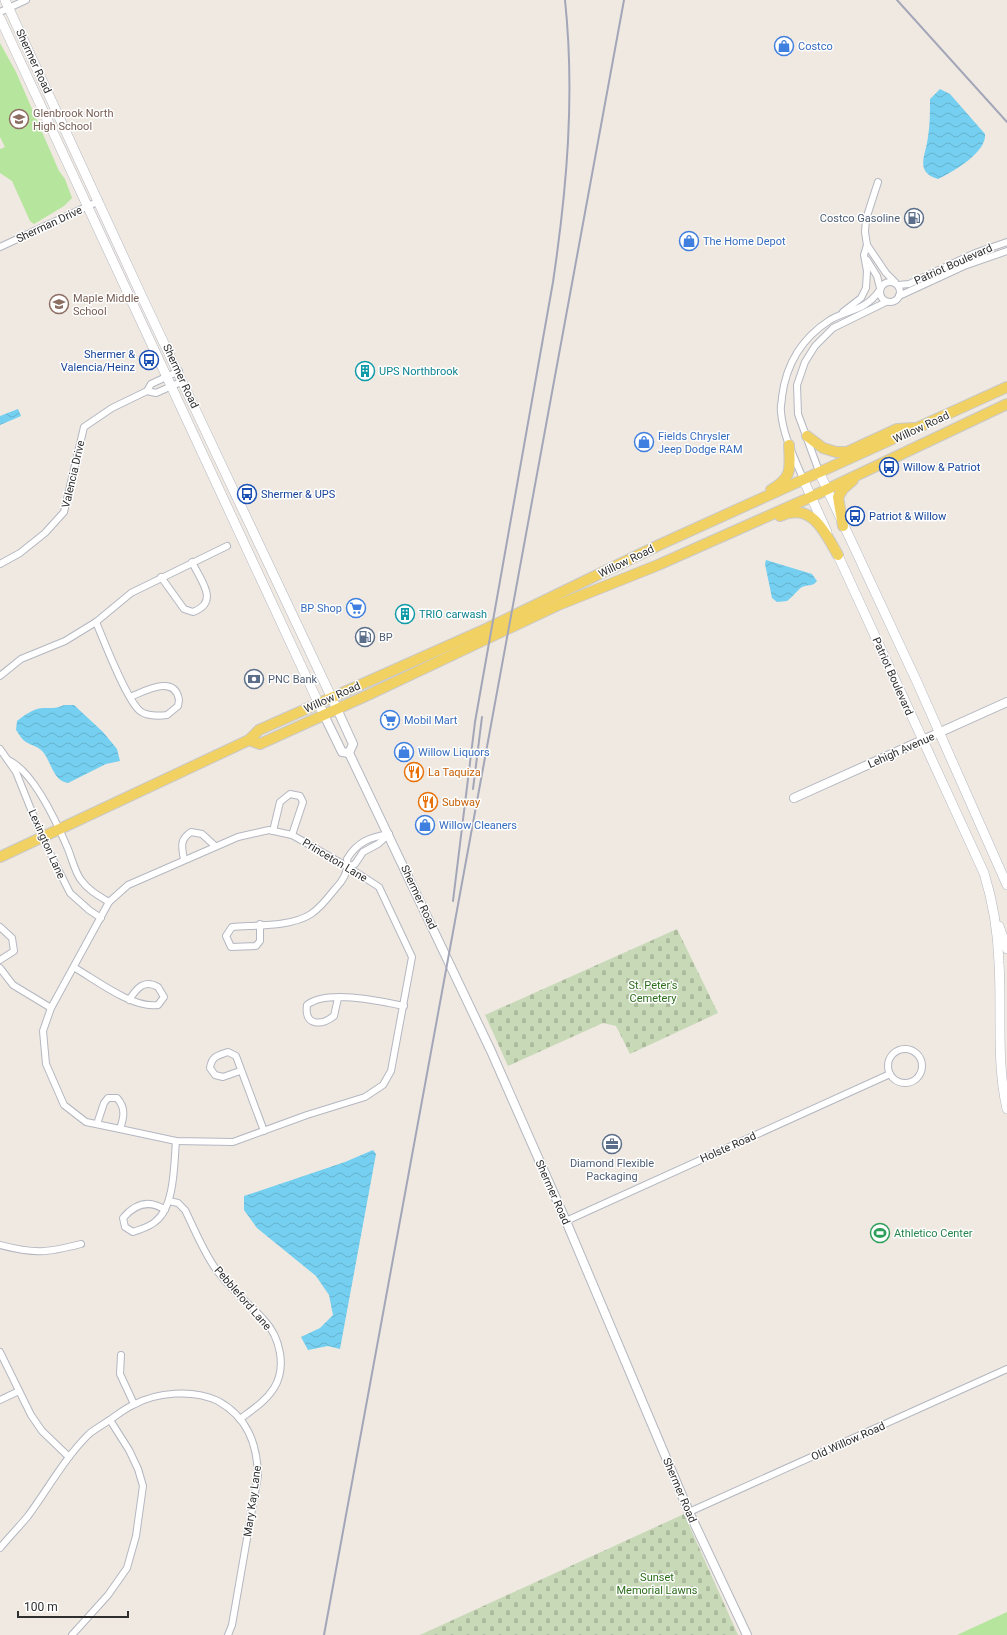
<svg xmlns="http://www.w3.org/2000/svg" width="1007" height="1635" viewBox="0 0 1007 1635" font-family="Roboto,sans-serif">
	<defs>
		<pattern id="cemetery-stones" width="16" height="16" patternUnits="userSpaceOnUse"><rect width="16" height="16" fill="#c8d9b8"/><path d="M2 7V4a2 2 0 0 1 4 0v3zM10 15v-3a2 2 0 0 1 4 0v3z" fill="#acbb9e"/></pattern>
		<pattern id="water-waves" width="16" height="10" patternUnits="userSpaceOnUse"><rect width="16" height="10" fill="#75cff0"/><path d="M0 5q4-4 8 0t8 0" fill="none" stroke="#66b2ce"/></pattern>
	</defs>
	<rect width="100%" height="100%" fill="#efe9e1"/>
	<!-- grass -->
	<g fill="#b6e59e">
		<path d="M0,43l16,29 43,99 6,8 7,19 -8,8 -30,18 -4,-3 -18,-40 -12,-8v-24l5,-2 -5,-10z"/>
		<path d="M1007,1612v23h-50z"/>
	</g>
	<!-- cemetery -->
	<g fill="url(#cemetery-stones)">
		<path d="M677,929l41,84 -88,41 -14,-28 -13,-3 -95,43 -23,-51z"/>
		<path d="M684,1514l54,121h-318z"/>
	</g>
	<!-- water -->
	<g fill="url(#water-waves)">
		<path d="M940,89l10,5 35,40c2,18 -32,38 -47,45 -24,-7 -12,-24 -10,-42 2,-12 2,-25 2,-38z"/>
		<path d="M18,409l3,7 -21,9v-9z"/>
		<path d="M766,560l46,14 5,7c-4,6 -9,3 -15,6 -5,3 -9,10 -15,14l-10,1 -5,-4 -7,-34z"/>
		<path d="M64,705h10l29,27 14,17 3,12 -14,3 -38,19c-15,-2 -17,-22 -25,-31 -5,-6 -11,-6 -17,-10 -4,-2 -7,-8 -10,-12l1,-9c8,-6 15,-12 26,-13 8,0 13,1 21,-3z"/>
		<path d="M373,1150l3,4 -36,195 -12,-3 -20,4 -7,-13 19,-9 13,-13 -4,-20 -13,-19 -59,-48 -13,-18v-14l101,-34z"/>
	</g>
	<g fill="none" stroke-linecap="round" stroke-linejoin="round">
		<!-- minor casing -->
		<g stroke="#b4b7c1" stroke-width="8">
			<g id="minor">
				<path d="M0,12l26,-12"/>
				<path d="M867,245l19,28 9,9"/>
				<path d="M0,247l99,-46"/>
				<path d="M867,260l10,16 3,12"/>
				<circle cx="890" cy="292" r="10"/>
				<path d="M898,285l11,-1 66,-31 32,-11"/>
				<path d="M899,296l65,-30 43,-15"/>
				<path d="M843,312l18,-14 5,-10 1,-17 -3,-16 3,-10 -2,-13 1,-13 12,-37"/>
				<path d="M147,391l9,2 27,-12"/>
				<path d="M820,474l-22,-60 -1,-29 8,-23 10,-16 18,-18 53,-26"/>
				<path d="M804,481c-9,-22 -21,-45 -23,-69 -1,-5 1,-10 1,-15 4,-33 20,-59 48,-77 19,-11 35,-9 49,-29"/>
				<path d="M0,564l20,-11 25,-20 19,-21 20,-85 28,-19 35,-17 4,-7 28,-13"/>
				<path d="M161,577l23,32 9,3c27,-10 8,-31 -1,-50"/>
				<path d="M96,622c8,19 30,77 44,89 6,5 19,5 27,4l11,-9 1,-6c-4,-26 -34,-9 -49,-3"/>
				<path d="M0,676l21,-17 44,-18 31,-19 35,-29 96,-47"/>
				<path d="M0,749l16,23 26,65 28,56 19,17 12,8"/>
				<path d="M8,760c25,11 49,63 60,89 4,10 7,23 13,31 7,10 18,16 28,22"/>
				<path d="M269,830l23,5 56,32 31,20 33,70 -21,114 -8,14 -18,12 -58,18 -74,27 -57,-1 -56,-12 -34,-7 -22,-17 -18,-41 -3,-33 8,-23 58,-106 19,-17 110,-48z"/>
				<path d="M273,831l7,-29 10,-8 10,2 3,6 -11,33"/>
				<path d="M184,860c-2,-13 -5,-20 7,-28l11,2 13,12"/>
				<path d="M348,867l7,-3 8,-12 15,-8 11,-10"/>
				<path d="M260,924v17l-4,5 -25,1 -5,-11 6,-9c24,-2 59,0 79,-13 9,-6 17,-16 24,-25 8,-8 14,-19 12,-30 10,-17 23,-22 42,-25"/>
				<path d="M0,927l12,11 2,13 -14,9"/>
				<path d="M0,968l13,17 38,23"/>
				<path d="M75,968c21,12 58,41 83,37l6,-8 -6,-10c-14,-8 -21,1 -29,13"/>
				<path d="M338,998l-4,18c-13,10 -30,10 -27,-11 19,-16 73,-4 97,1"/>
				<circle cx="905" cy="1066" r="17"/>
				<path d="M240,1071l-17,6 -8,-2 -5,-7c2,-12 7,-12 18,-16l8,4 28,75"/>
				<path d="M97,1124l7,-21 4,-5h9c9,10 7,19 3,31"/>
				<path d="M169,1201l9,2 7,7c10,20 19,44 33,62 13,18 31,31 46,48 16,17 23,47 10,68 -8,13 -22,22 -34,31"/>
				<path d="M165,1210c-16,-11 -30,-6 -42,8l2,9 8,5c8,-3 17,-5 23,-11 19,-15 18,-58 20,-80"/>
				<path d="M566,1221l324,-147"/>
				<path d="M0,1245c35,9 46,8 81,-1"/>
				<path d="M0,1352l31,63 11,16 27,26"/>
				<path d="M121,1355l-1,19 14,30"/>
				<path d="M0,1400l19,-9"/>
				<path d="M689,1512l318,-143"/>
				<path d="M0,1548c9,-11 19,-21 28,-32 20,-27 36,-57 60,-81 5,-5 13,-9 20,-14 8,-5 16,-12 25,-16 24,-13 60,-16 85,-4 29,16 39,42 40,74l-26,150 -4,10"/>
				<path d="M72,1635l36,-40 19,-27 9,-32 7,-50 -5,-17 -9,-19 -19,-30"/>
			</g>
		</g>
		<!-- tertiary casing -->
		<g stroke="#b4b7c1" stroke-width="10">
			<g id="tertiary">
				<path d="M337,709l16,35 -4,9 142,298 75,170 123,291 58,123"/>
				<path d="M324,715l18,37 7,1"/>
				<path d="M794,798l213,-96"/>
			</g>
		</g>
		<!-- secondary casing -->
		<g stroke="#b4b7c1" stroke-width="10">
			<g id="secondary">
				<path d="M5,0l139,301 193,408"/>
				<path d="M0,18l324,697"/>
				<path d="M820,474l97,208 90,203"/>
				<path d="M804,481l23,51"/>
				<path d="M835,549l149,324c9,29 14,60 15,90 3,49 -3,98 8,146"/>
				<path d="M999,926l8,23"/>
			</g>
		</g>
		<!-- primary casing -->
		<g stroke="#c9c9c9" stroke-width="12">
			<g id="primary">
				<path d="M807,436l16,12 13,4h11l50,-23 16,-1"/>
				<path d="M771,490c22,-13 19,-21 18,-45"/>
				<path d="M780,516c32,-15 45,17 58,39"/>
				<path d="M843,526l-5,-29 5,-8 10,-9"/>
				<path d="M249,740l11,4 110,-50 188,-89 100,-40 153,-68 196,-93"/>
				<path d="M0,857l249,-117 10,-10 229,-102 171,-83 348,-158"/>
			</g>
		</g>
		<!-- minor -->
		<use href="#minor" stroke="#fff" stroke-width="6"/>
		<!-- tertiary -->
		<use href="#tertiary" stroke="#fff" stroke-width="8"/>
		<!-- secondary -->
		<use href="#secondary" stroke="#fff" stroke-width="9"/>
		<!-- primary -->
		<use href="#primary" stroke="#f2d163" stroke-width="10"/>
		<!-- rail -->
		<g stroke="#a3a6b8" stroke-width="2">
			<path d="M897,0l110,122"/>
			<path d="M473,789l9,-72"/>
			<path d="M453,901l22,-179 78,-440c14,-94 22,-187 12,-282"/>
			<path d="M324,1635l300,-1635"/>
		</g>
	</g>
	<!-- icons -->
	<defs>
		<g id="shop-ring" transform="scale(1)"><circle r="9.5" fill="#fff" stroke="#3f7fe0" stroke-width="1.5"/><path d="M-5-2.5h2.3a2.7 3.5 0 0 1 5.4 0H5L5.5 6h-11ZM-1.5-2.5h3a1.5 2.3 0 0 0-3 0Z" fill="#3f7fe0"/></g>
		<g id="school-ring" transform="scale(1)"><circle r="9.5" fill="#fff" stroke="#8d6e63" stroke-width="1.5"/><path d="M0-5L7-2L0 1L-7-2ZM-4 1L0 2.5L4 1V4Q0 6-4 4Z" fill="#8d6e63"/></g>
		<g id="fuel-ring" transform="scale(1)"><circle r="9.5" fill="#fff" stroke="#5c6f8a" stroke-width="1.5"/><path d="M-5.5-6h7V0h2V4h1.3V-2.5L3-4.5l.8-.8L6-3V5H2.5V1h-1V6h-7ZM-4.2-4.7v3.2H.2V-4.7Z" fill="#5c6f8a"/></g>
		<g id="bus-ring" transform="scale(1)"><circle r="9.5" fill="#fff" stroke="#1a4fb4" stroke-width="1.5"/><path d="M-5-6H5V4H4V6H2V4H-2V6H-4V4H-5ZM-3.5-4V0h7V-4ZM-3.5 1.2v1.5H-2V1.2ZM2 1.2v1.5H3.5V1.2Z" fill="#1a4fb4"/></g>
		<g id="building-ring" transform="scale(1)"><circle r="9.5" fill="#fff" stroke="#0f9aa8" stroke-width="1.5"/><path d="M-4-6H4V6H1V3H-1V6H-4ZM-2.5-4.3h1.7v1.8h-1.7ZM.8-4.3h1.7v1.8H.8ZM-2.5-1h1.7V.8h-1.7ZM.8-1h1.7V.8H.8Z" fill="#0f9aa8"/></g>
		<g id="supermarket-ring" transform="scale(1)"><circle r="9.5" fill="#fff" stroke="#3f7fe0" stroke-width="1.5"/><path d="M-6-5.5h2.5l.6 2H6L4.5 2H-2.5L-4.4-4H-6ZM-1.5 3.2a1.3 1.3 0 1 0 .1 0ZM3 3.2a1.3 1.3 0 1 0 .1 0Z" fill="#3f7fe0"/></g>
		<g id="bank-ring" transform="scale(1)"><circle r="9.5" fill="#fff" stroke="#5c6f8a" stroke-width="1.5"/><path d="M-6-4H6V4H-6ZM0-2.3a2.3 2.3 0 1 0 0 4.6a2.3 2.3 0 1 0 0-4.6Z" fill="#5c6f8a"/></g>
		<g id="restaurant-ring" transform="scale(1)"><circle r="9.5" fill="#fff" stroke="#e8710a" stroke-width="1.5"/><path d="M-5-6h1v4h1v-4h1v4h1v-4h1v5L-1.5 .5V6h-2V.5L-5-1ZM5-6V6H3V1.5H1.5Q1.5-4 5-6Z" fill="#e8710a"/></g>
		<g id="office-ring" transform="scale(1)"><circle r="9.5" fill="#fff" stroke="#5c6f8a" stroke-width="1.5"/><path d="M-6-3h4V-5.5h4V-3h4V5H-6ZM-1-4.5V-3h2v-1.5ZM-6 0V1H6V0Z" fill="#5c6f8a"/></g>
		<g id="stadium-ring" transform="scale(1)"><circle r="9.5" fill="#fff" stroke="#2e9e5b" stroke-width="1.5"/><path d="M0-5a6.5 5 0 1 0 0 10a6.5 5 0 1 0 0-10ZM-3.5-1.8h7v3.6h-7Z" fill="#2e9e5b"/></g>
	</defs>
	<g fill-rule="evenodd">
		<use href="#shop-ring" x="784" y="46"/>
		<use href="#school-ring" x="19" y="119"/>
		<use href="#fuel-ring" x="914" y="218"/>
		<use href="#shop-ring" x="689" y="241"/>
		<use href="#school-ring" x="59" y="304"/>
		<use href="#bus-ring" x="149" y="360"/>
		<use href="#building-ring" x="365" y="371"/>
		<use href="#shop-ring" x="644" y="442"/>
		<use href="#bus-ring" x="889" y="467"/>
		<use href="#bus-ring" x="247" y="494"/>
		<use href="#bus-ring" x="855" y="516"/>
		<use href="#supermarket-ring" x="356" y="608"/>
		<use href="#building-ring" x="405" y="614"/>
		<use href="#fuel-ring" x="365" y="637"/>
		<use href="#bank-ring" x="254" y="679"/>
		<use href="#supermarket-ring" x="390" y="720"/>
		<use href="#shop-ring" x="404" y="752"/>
		<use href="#restaurant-ring" x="414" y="772"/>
		<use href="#restaurant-ring" x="428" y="802"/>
		<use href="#shop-ring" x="425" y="825"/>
		<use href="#office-ring" x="612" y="1144"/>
		<use href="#stadium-ring" x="880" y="1233"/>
	</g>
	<g text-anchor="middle" stroke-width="3" stroke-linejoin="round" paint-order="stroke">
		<!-- shop labels -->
		<g font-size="11" fill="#366cbe" stroke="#fff" text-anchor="start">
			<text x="798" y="50">Costco</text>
			<text x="703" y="245">The Home Depot</text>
			<text x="658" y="440">Fields Chrysler<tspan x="658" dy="13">Jeep Dodge RAM</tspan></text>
			<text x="342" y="612" text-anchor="end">BP Shop</text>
			<text x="404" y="724">Mobil Mart</text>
			<text x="418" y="756">Willow Liquors</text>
			<text x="439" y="829">Willow Cleaners</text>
		</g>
		<!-- street labels -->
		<g font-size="11" fill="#2e2e2e" stroke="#fff">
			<text transform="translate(34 61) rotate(65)" y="4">Shermer Road</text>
			<text transform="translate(49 224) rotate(-25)" y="4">Sherman Drive</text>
			<text transform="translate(953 264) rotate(-24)" y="4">Patriot Boulevard</text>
			<text transform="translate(181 376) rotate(65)" y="4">Shermer Road</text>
			<text transform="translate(921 427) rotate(-25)" y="4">Willow Road</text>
			<text transform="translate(73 474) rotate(-77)" y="4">Valencia Drive</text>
			<text transform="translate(626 561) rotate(-26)" y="4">Willow Road</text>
			<text transform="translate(893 676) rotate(66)" y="4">Patriot Boulevard</text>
			<text transform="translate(332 697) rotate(-24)" y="4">Willow Road</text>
			<text transform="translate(901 750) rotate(-24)" y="4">Lehigh Avenue</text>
			<text transform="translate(47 844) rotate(66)" y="4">Lexington Lane</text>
			<text transform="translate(335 860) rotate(31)" y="4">Princeton Lane</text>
			<text transform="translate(419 897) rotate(65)" y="4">Shermer Road</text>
			<text transform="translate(728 1147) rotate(-24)" y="4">Holste Road</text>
			<text transform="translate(553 1192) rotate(66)" y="4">Shermer Road</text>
			<text transform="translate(243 1298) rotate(49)" y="4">Pebbleford Lane</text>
			<text transform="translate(848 1441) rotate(-24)" y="4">Old Willow Road</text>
			<text transform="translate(680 1490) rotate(67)" y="4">Shermer Road</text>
			<text transform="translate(252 1501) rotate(-82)" y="4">Mary Kay Lane</text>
		</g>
		<!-- education labels -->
		<g font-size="11" fill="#785e54" stroke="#fff" text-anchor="start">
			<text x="33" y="117">Glenbrook North<tspan x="33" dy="13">High School</tspan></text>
			<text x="73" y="302">Maple Middle<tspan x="73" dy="13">School</tspan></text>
		</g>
		<!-- service labels -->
		<g font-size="11" fill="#4e5e75" stroke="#fff" text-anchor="start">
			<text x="900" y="222" text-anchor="end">Costco Gasoline</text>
			<text x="379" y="641">BP</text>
			<text x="268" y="683">PNC Bank</text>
			<text x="612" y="1167" text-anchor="middle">Diamond Flexible<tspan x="612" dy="13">Packaging</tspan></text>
		</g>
		<!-- transit labels -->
		<g font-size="11" fill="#164399" stroke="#fff" text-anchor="start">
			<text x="135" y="358" text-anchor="end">Shermer &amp;<tspan x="135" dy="13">Valencia/Heinz</tspan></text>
			<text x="903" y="471">Willow &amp; Patriot</text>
			<text x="261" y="498">Shermer &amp; UPS</text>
			<text x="869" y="520">Patriot &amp; Willow</text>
		</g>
		<!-- culture labels -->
		<g font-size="11" fill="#0d838f" stroke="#fff" text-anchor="start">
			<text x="379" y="375">UPS Northbrook</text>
			<text x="419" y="618">TRIO carwash</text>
		</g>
		<!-- food labels -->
		<g font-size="11" fill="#c56008" stroke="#fff" text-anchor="start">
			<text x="428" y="776">La Taquiza</text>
			<text x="442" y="806">Subway</text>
		</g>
		<!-- park labels -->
		<g font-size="11" fill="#2c6e1b" stroke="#fff">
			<text x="653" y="989">St. Peter's<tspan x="653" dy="13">Cemetery</tspan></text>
			<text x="657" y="1581">Sunset<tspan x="657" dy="13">Memorial Lawns</tspan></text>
		</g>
		<!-- leisure labels -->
		<g font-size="11" fill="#27864d" stroke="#fff" text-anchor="start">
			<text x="894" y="1237">Athletico Center</text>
		</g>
	</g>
	<!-- scale -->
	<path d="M18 1611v6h110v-6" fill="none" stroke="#2e2e2e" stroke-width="2"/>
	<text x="24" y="1611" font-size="12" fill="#2e2e2e" stroke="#ffffff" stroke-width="3" paint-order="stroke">100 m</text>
</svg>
